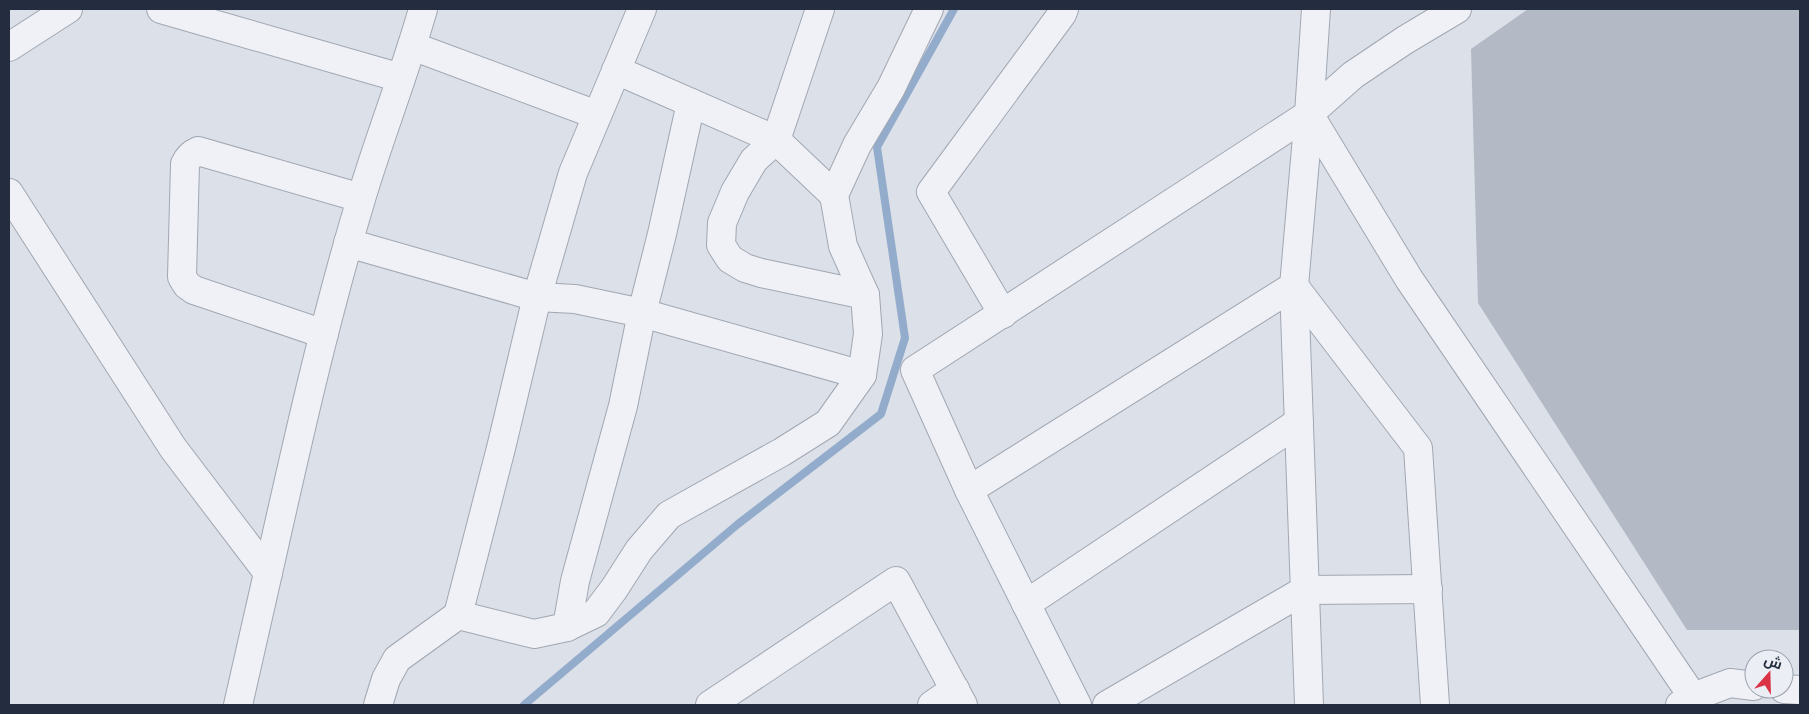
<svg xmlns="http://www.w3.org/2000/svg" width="1809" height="714" viewBox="0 0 1809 714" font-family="'Open Sans',Cairo,sans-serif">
	<rect width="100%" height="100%" fill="#dce0e8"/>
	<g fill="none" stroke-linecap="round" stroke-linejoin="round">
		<!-- stream -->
		<path stroke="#93accc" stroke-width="8" d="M524,705l214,-181 143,-110 24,-76 -28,-191 77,-138"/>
	</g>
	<!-- building -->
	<path fill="#b3b9c5" d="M1528,9h272v621h-113l-209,-327 -7,-254z"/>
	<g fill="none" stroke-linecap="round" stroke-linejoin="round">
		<!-- minor casing -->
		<g stroke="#a1a7b2" stroke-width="30">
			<g id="minor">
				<path d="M161,9l240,69"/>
				<path d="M820,9l-44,131 -22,20 -19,32 -13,31 -1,22 9,14 15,9 16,5 104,22"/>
				<path d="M412,46l185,69"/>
				<path d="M9,47l59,-38"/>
				<path d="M616,70l160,70 58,55"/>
				<path d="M1309,114l100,165 284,418"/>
				<path d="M9,193l164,255 95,125 -30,132"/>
				<path d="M348,243l189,54 38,2 67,14 220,62"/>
				<path d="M1003,314l-72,-122 131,-178 2,-5"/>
				<path d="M324,334l-130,-44 -7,-5 -5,-8 3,-113c3,-7 6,-10 13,-13l163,47"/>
				<path d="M969,490l325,-204 124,162 17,257"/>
				<path d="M268,573c28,-125 56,-251 93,-374 19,-64 44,-126 62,-190"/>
				<path d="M1026,604l273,-182"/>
				<path d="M458,615l43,-167 36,-151 36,-124 69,-164"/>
				<path d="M567,627l8,-46 48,-175 19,-93 20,-79 29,-131"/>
				<path d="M1784,689l16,1"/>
				<path d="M378,705l8,-26 11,-20 61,-44 76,19 33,-7 29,-14 18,-24 25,-39 30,-35 113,-63 46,-29 34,-48 6,-41 -3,-39 -22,-49 -9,-51 23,-50 34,-57 38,-79"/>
				<path d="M710,705l186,-124 67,124"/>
				<path d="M932,705l23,-16"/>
				<path d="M1077,705l-108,-215 -54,-120 394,-256 44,-39 52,-35 52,-31"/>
				<path d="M1107,705l198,-115 123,-1"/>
				<path d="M1309,705l-15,-419 15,-172 7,-105"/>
				<path d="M1680,705l13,-8 37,-14 24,3"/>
			</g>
		</g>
		<!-- minor -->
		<use href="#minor" stroke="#eff1f6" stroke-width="28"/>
	</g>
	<!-- border -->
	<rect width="1809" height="714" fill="none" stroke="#242d3f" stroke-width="20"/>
	<!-- north arrow -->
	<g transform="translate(1769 674) rotate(20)"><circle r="24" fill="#ebeff5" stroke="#9ba1ac"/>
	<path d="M0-4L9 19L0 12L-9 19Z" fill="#da3346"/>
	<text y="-8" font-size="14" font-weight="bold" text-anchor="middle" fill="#242d3f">ش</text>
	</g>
</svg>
